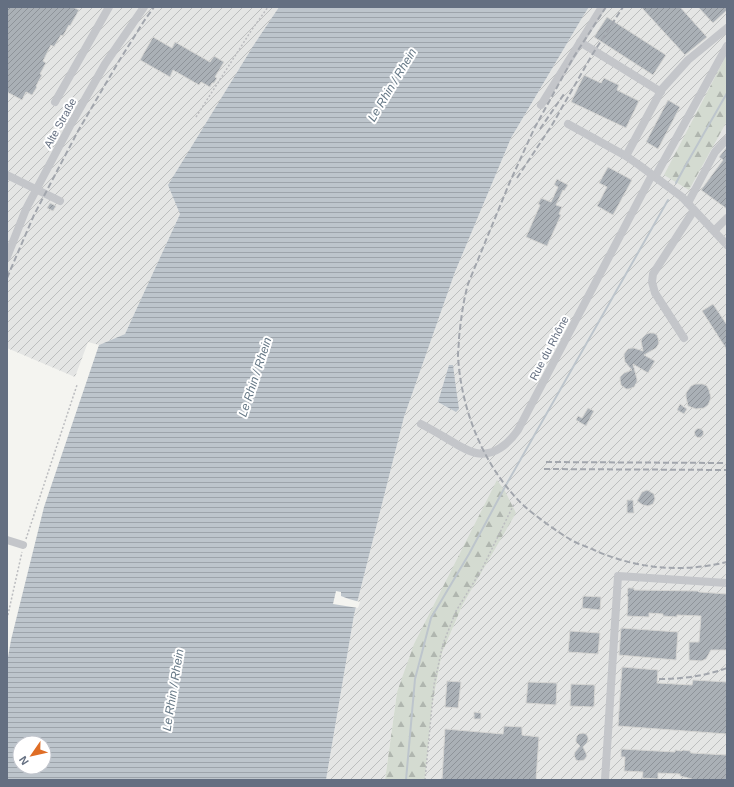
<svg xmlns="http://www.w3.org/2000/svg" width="734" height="787" viewBox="0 0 734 787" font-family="Arial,sans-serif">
	<defs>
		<pattern id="industrial-furrows" width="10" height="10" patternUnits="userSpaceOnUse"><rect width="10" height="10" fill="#e4e5e4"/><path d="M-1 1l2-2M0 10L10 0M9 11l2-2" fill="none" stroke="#bcbebe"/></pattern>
		<pattern id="forest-firs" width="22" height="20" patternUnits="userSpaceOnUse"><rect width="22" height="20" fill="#d4dbd1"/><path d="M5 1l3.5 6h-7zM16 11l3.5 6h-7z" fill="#b0b6af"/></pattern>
		<pattern id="water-rules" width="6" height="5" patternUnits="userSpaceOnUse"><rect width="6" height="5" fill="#bdc5cc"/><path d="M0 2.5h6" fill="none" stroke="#9da4ab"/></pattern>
		<pattern id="building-hatch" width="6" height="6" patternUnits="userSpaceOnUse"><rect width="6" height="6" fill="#aab0b6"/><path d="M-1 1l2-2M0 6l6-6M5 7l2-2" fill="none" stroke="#8e9399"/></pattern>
	</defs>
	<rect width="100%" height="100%" fill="#f4f4f0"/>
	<!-- industrial -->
	<g fill="url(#industrial-furrows)">
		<path d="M7,7h272l-24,36 -75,171 -55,120 -26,11 -11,-3 -13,35 -68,-29z"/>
		<path d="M589,7h138v773h-302l7,-74 10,-53 21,-49 34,-123 -100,211 -12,88h-59l28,-165 50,-198 51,-145 56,-134 71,-120z"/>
	</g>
	<!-- forest -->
	<g fill="url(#forest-firs)">
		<path d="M727,54v67l-38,69 -25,-15z"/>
		<path d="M497,480l8,11 11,22 -53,91 -21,49 -10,53 -7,74h-40l12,-88 17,-48z"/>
	</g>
	<!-- water -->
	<g fill="url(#water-rules)" fill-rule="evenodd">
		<path d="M279,7h310l-7,11 -71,120 -56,134 -51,145 -50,198 -28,165h-319v-117l4,-23 33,-133 55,-162 26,-11 55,-120 -12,-29 87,-142zM20,743h24v24h-24z"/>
		<path d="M449,365h4l3,23 3,21 -3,3 -18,-10z"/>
	</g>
	<!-- pier -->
	<path fill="#f4f4f0" d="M336,591l5,1v4l8,3 11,3 -2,6 -25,-4z"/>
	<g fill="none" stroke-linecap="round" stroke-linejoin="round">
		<!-- stream -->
		<g stroke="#bdc5cc" stroke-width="2">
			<path d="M676,183l7,-13 44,-77"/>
			<path d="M406,780l9,-101 16,-61 38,-64 37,-69 162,-285"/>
		</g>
	</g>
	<!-- building -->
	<g fill="url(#building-hatch)" stroke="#d5d5d3">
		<path d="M7,7h66l6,3 -9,16 -1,-1 -6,11 -2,-1 -7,12 -3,-2 -8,16 3,2 -6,11 2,1 -6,11 1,1 -5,8 -6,-3 -4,8 -15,-8z"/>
		<path d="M641,7h39l27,30 -22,18z"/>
		<path d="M698,7h29v3l-14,13z"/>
		<path d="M607,17l59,38 -13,20 -59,-38z"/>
		<path d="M153,37l19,11 3,-6 35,20 4,-6 10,6 -9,15 2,1 -3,5h-2l-2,4 -9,-5 -2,3 -26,-15 -3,7 -30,-17z"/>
		<path d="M584,75l17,8 3,-5 15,7 -2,5 22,11 -13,27 -55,-26z"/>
		<path d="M668,100l12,7 -22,42 -12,-7z"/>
		<path d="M727,147v62l-26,-19 22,-30 -4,-3z"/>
		<path d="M608,167l24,13 -19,35 -16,-9 10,-19 -8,-4z"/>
		<path d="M557,179l11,6 -4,6 -1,-1 -7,15 6,2 -3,7 2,1 -14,31 -21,-9 14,-32 -2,-1 3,-6 10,4 7,-15 -4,-2z"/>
		<path d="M50,203l6,3 -3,5 -6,-3z"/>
		<path d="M713,304l14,21v25l-25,-39z"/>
		<path d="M649,333h5l3,2 1,3 1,5 -3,5 -12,7 11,6 -7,12 -15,-9 4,15v3l-3,5 -5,2h-3l-5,-4 -1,-5v-3l4,-4 8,-3 -7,-8 -1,-6v-2l4,-5 3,-1h3l9,3 -2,-10 1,-3 4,-4z"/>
		<path d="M695,384h8l4,2 2,4 2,8 -3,7 -4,3 -8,1 -8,-3 -2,-9v-4l5,-7z"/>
		<path d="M680,404l7,5 -3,5 -7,-4z"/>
		<path d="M588,408l6,3 -8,15 -10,-6 2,-4 4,2z"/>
		<circle cx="699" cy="433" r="4.5"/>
		<path d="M647,490l2,1 5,3 1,5 -2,5 -5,2 -5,-1 -6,-4 5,-9z"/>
		<path d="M627,500h6l1,13h-7z"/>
		<path d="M628,588h6v2l64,1 1,1 28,2v56h-16l-5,9 -5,2 -12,-1v-18h10l2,-26 -24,-1v2l-14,-1v-2l-14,-1v4l-22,-1 1,-19 -1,-1z"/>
		<path d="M583,596l18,1 -1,13 -18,-2z"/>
		<path d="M621,628l57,4 -2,28 -57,-5z"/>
		<path d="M570,631l30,2 -2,21 -30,-2z"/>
		<path d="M622,667l36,3 -1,13 35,2 1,-5 34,2v52l-109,-8z"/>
		<path d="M447,681l14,1 -3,26 -13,-1z"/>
		<path d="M528,682l29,1 -1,22 -30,-2z"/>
		<path d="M571,684l24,1 -1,22 -24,-1z"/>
		<path d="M474,712l7,1v6h-7z"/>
		<path d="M504,726l18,1v8l17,2 -3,43h-94l3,-51 58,5z"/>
		<path d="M583,733l3,1 2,3v3l-1,3 -4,4 3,6 1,3 -3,4 -5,1 -3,-1 -2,-5 1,-3 5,-6 -4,-4v-3l1,-3 2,-2z"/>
		<path d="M621,749l54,3v-2l7,1 1,-1 7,1 1,2 36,2v25h-35v-1l-12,-3v-2l-22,-1v6l-16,-1 1,-6 -19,-1 1,-14h-4z"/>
	</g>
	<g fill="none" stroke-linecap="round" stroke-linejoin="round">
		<!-- path -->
		<g stroke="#bbbcbf" stroke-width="1.5" stroke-dasharray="2 2" stroke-linecap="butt">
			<path d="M196,117l55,-86 17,-24"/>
			<path d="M26,539l51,-154"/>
			<path d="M7,619l15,-67"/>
			<path d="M425,780l9,-95 9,-41 13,-33 26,-42 32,-65"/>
		</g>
		<!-- minor -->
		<g stroke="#c4c6ca" stroke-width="8">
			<path d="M580,42l81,50"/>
			<path d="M55,102l54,-95"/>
			<path d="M541,105l61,-98"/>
			<path d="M568,124l58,32 13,9 43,32 45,48"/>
			<path d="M626,156l36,-67 26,-29 39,-32"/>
			<path d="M7,175l53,26"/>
			<path d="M655,177l72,-131"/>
			<path d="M688,203l27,-51 12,-13"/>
			<path d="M714,231l13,-13"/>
			<path d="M7,257l19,-48 45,-85 34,-60 39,-57"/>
			<path d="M684,338l-29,-45 -3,-11 1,-8 41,-64"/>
			<path d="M421,424c10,5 20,11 30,17 8,5 16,10 25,12 18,4 33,-10 42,-23l134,-255"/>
			<path d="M7,540l16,5"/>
			<path d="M605,780l13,-204 109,7"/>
		</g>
		<!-- rail -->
		<g stroke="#a2a6ad" stroke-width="2" stroke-dasharray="6 3" stroke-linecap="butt">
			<path d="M606,7l-33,51 -39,71 -25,55 -41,100c-5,18 -7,35 -9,54 0,6 -1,12 -1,18 3,53 25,109 63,147 8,8 17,14 26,21 9,6 18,13 28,18 6,3 13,5 19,8 43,19 87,23 133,12"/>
			<path d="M540,129l24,-35"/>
			<path d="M517,178l35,-53 40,-70 31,-48"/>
			<path d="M7,278l27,-63 44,-84 41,-70 25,-40 10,-14"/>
			<path d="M546,462l181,1"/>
			<path d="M544,469l183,1"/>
			<path d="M659,679c24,0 46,-3 68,-11"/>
		</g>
	</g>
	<g text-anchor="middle" stroke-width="4" stroke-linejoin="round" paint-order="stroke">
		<!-- street labels -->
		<g font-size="11" fill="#646f81" stroke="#fff">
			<text transform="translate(60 123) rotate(-61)" y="4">Alte Straße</text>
			<text transform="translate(549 348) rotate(-62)" y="4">Rue du Rhône</text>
		</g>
		<!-- water labels -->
		<g font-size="12" font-style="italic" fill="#647785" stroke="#fff">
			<text transform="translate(392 85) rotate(-59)" y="4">Le Rhin / Rhein</text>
			<text transform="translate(255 377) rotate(-72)" y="4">Le Rhin / Rhein</text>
			<text transform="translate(173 690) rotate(-81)" y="4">Le Rhin / Rhein</text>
		</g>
	</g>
	<!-- border -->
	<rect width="734" height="787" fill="none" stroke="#646f81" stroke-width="16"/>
	<!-- north arrow -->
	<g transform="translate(32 755) rotate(236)"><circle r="19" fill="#ffffff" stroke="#c1c5cd"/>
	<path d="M0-3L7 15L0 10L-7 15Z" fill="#df6d25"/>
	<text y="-6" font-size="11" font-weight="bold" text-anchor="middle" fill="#646f81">N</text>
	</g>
</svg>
